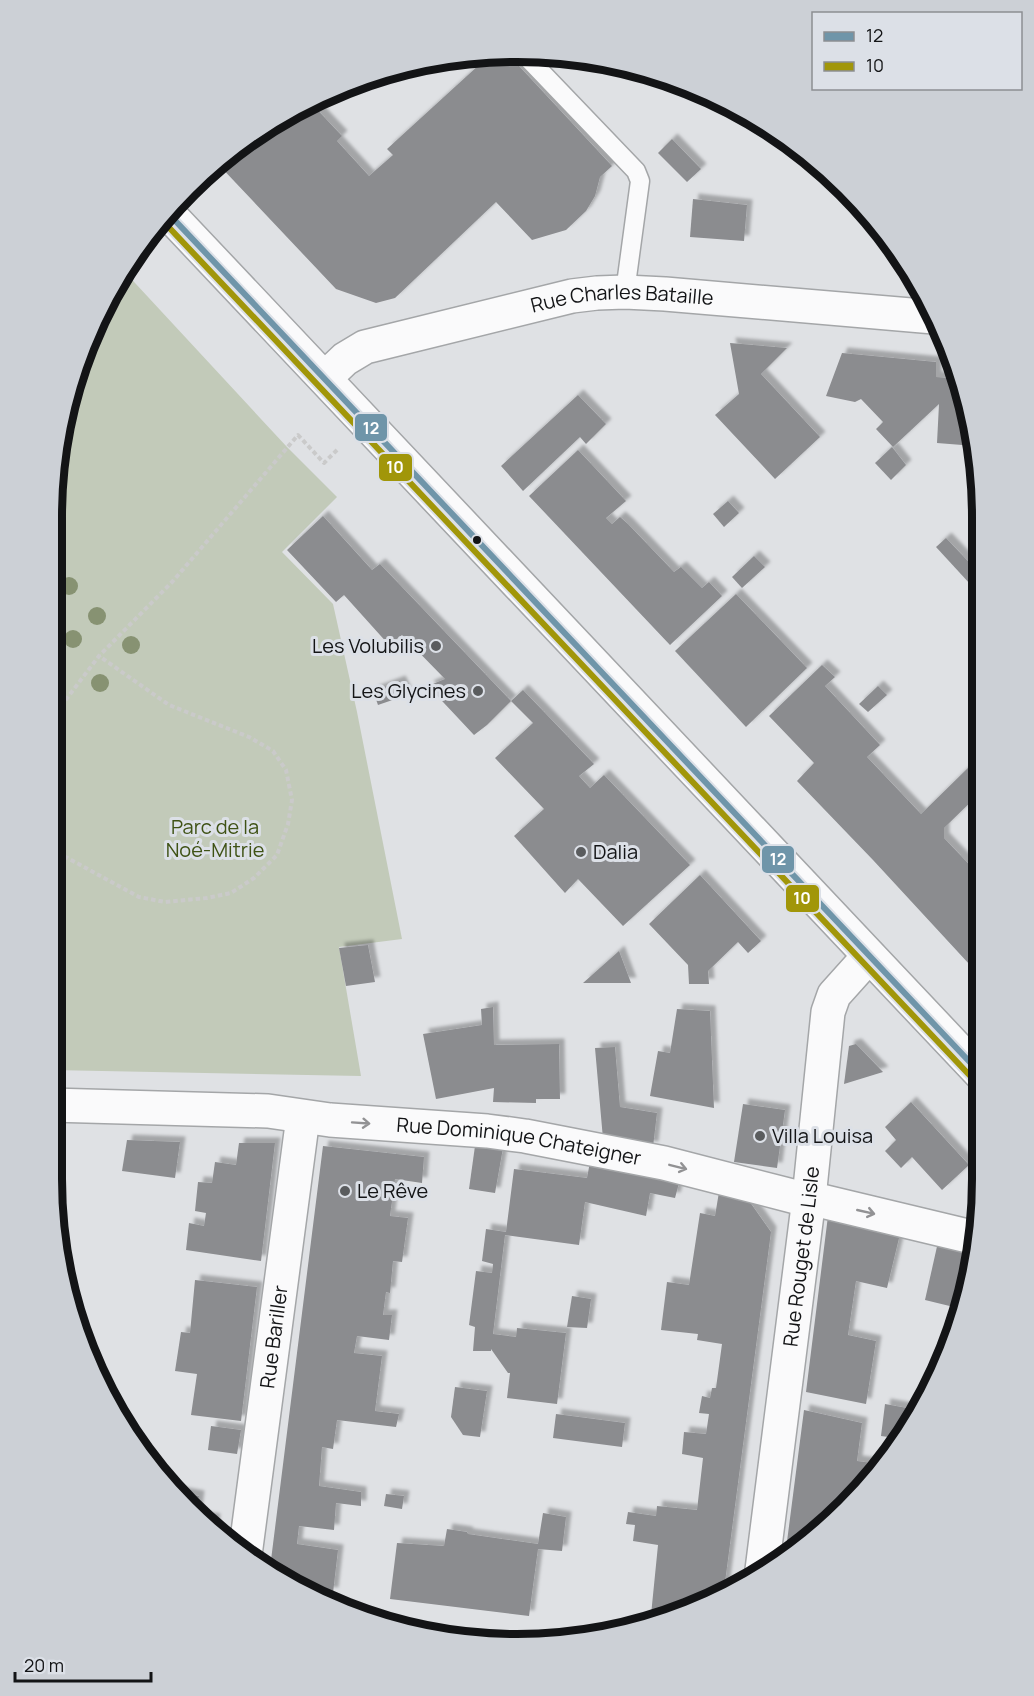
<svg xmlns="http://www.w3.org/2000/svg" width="1034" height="1696" viewBox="0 0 1034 1696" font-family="Manrope,sans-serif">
	<defs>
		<filter id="shadow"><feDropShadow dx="5.5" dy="-5.5" stdDeviation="1.5" flood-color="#0004"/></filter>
	</defs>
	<rect width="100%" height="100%" fill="#dfe1e4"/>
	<!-- green -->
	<path fill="#c2cab9" d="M123,270l164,177 50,50 -55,55 51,52 24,108 45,227 -63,8 22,129 -310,-6 1,-584 24,-119z"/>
	<!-- building -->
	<g fill="#8b8c8f" filter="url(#shadow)">
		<path d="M506,52l106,114 -12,11 -5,19 -9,15 -20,19 -34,10 -36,-38 -101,96 -19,5 -40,-14 -119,-126 41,-34 52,-27 32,34 -5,5 32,35 24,-21 -6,-6 104,-95z"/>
		<path d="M672,139l29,30 -14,13 -29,-29z"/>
		<path d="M693,199l54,6 -3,36 -54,-4z"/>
		<path d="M730,343l57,5 -26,26 59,63 -45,42 -60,-64 24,-21z"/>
		<path d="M842,353l94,9v15l24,2 7,17 8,50 -38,-3 2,-39 -46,43 -17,-18 7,-7 -22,-23 -6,3 -29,-6z"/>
		<path d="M578,395l28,29 -20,20 -6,-7 -57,54 -22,-25z"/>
		<path d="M892,447l14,18 -15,15 -16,-17z"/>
		<path d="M578,450l48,51 -20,17 6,6 8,-7 8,7 46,48 7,-5 21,21 7,-6 13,14 -52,49 -141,-149z"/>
		<path d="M728,501l11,12 -15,14 -11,-13z"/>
		<path d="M323,516l49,54 8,-6 131,137 -24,24 -13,10 -46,-49 17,-7 -43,-44 -13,10 -45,-50 -8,7 -49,-52z"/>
		<path d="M946,538l36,38v21l-46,-50z"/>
		<path d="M754,556l11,11 -23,21 -10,-11z"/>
		<path d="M736,594l71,74 -61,59 -71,-76z"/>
		<path d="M822,665l13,12 -10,9 55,59 -13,12 54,57 48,-47 13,13 -3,4 3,3v4l-38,37v10l38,40v100l-109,-118 -76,-79 17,-18 -45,-47z"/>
		<path d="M400,681l7,14 -29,10 -5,-14z"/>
		<path d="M878,686l9,9 -19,17 -9,-8z"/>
		<path d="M523,690l71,74 -15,12 11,12 14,-13 86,90 -67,61 -45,-47 -13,14 -51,-57 30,-27 -49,-51 38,-35 -22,-22z"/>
		<path d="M700,875l61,66 -13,12 -10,-11 -30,29 1,13h-20l-1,-19 -39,-41z"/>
		<path d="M368,945l7,37 -29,4 -7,-38z"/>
		<path d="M619,951l12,32h-48z"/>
		<path d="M493,1007l1,38 65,-1 1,55h-24v4l-43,-1 1,-14 -58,11 -13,-65 59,-9 -1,-16z"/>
		<path d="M677,1009l33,2 4,97 -64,-12 8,-45 12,2z"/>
		<path d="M856,1044l27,28 -39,12 5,-38z"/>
		<path d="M615,1047l5,60 37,6 -4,34 -50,-8 -8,-91z"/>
		<path d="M911,1102l58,63 -27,25 -30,-33 -11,11 -16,-17 11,-11 -11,-13z"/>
		<path d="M743,1104l42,6 -8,58 -43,-6z"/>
		<path d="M127,1140l53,2 -5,36 -53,-7z"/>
		<path d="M239,1143h36l-14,118 -75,-11 3,-27 15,3 2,-13 -11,-2 3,-29 14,1 3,-21 21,3z"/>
		<path d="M323,1146l101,11 -2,26 -27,-4 -5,37 18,2 -6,44 -9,-1 -3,32 -4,-1 -3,23h9l-3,25 -32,-4 -3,17 28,3 -7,55 24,3 -3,13 -59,-7 -4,29 -11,-2 -3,39 42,6v14l-25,-3 -2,27 -35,-4 -2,18 41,6 -5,43 -22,-3 -41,-22z"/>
		<path d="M475,1146l28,2 -8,45 -26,-4z"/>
		<path d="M590,1162l89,21 -4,15 -25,-5 -4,23 -61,-14 -6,43 -74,-10 -12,99 23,3 1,-9 49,5 -9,71 -50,-6 3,-25h-2l-17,-24v2h-18l2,-24 -6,-2 7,-54 16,2 1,-9 -11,-3 4,-32 20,3 8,-63 73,9z"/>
		<path d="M719,1192l28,6 24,34 -47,358 -50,27 -23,-2 7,-70 -25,-4 2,-16 -9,-1 2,-12 28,4 1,-10 40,4 6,-52 -21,-4 2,-22 22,2 3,-20 -10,-1 3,-17 8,2 2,-10h4l6,-44 -25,-4 1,-6 -37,-4 6,-48 22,3 11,-72 15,3z"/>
		<path d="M828,1216l72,18 -13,54 -31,-7 -8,54 28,6 -10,63 -60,-12z"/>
		<path d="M938,1242l36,9 -12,58 -37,-9z"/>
		<path d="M195,1280l62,7 -16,134 -50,-6 6,-41 -22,-3 6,-39 9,1z"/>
		<path d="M572,1296l19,3 -4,29 -20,-1z"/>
		<path d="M455,1387l32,4 -7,46 -17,-2 -12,-18z"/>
		<path d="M885,1404l33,6 -11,23h-4v6l-22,-3z"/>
		<path d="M804,1410l58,13 -5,38 23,3 -80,85 -15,8z"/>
		<path d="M556,1414l69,9 -3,24 -69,-9z"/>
		<path d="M211,1426l30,4 -4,24 -29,-4z"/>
		<path d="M177,1492l22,4 -2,16z"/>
		<path d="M386,1494l18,2 -2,13 -18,-3z"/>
		<path d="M543,1513l23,4 -4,34 -24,-2 -9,67 -139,-17 7,-56 47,3 3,-17 20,3 1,2 70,10z"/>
		<path d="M202,1517l13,2 -1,10z"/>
	</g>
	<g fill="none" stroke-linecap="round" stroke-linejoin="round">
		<!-- lane casing -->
		<g stroke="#a4a6a8" stroke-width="21">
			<path id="lane" d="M521,51l115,120 4,10 -15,111"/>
		</g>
		<!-- street casing -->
		<g stroke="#a4a6a8" stroke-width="36">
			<g id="street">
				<path id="s1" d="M325,378l20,-19 20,-12 207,-51 25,-3 28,-1 40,2 269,23"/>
				<path id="s2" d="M51,1105l217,6 62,9 157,11 38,5 139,27 132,34 13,1 167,40"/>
				<path id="s3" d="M245,1555l58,-438"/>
				<path id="s4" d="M762,1570l47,-372 19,-186 6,-17 35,-39"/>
			</g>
		</g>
		<!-- primary casing -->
		<g stroke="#a4a6a8" stroke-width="36">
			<path id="primary" d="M167,212l815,863"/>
		</g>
		<!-- path -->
		<g stroke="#cacaca" stroke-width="4" stroke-dasharray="4.5 3" stroke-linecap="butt">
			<path d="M60,447l3,-5 16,-48 -4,-21"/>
			<path d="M52,718l47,-62 74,-75 125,-146 26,28 14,-14"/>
			<path d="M51,849l88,48 26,5 42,-4 24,-5 23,-15 23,-23 11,-31 4,-24 -6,-30 -13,-19 -24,-14 -80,-32 -70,-49"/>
		</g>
		<!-- lane -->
		<use href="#lane" stroke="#fafafb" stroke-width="18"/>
		<!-- street -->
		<use href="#street" stroke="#fafafb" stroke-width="33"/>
		<!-- primary -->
		<use href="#primary" stroke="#fafafb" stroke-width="33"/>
		<!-- bus-1 casing -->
		<g stroke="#dce0e7" stroke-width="10">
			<path id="bus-1" d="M167,212l815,863"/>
		</g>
		<!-- bus-2 casing -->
		<g stroke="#dce0e7" stroke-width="10">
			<path id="bus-2" d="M161,219l814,862"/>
		</g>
		<!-- bus-1 -->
		<use href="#bus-1" stroke="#6f95a9" stroke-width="6"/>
		<!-- bus-2 -->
		<use href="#bus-2" stroke="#a19609" stroke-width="6"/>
	</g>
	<!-- trees -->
	<g fill="#879272">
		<circle cx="69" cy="586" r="9"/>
		<circle cx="97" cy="616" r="9"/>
		<circle cx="73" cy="639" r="9"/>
		<circle cx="131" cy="645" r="9"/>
		<circle cx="100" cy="683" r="9"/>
	</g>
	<!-- one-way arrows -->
	<defs><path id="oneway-shaft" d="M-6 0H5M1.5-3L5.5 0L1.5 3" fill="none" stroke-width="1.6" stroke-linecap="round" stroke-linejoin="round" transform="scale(1.5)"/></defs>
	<g stroke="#929294">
		<use href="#oneway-shaft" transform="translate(361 1123) rotate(4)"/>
		<use href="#oneway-shaft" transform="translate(678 1167) rotate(14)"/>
		<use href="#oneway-shaft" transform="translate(866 1212) rotate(13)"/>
	</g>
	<!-- markers -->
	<circle fill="#131416" stroke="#dce0e7" stroke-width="2" cx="477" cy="540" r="5"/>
	<g fill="#5a5c5e" stroke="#dce0e7" stroke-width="2">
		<circle cx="436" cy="646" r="6"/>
		<circle cx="478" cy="691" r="6"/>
		<circle cx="581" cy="852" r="6"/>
		<circle cx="760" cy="1136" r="6"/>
		<circle cx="345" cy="1191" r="6"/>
	</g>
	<g text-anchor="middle" stroke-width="6" stroke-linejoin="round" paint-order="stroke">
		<!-- street labels -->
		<g font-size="20" fill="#131416" stroke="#dce0e7">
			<text dy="7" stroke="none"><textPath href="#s1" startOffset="314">Rue Charles Bataille</textPath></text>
			<text dy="7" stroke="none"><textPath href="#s2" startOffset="470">Rue Dominique Chateigner</textPath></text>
			<text dy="7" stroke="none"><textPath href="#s4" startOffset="316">Rue Rouget de Lisle</textPath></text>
			<text dy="7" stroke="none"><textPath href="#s3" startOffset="220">Rue Bariller</textPath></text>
		</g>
		<!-- poi labels -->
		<g font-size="20" fill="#131416" stroke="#dce0e7" text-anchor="start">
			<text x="424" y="653" text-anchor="end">Les Volubilis</text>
			<text x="466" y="698" text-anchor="end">Les Glycines</text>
			<text x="593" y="859">Dalia</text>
			<text x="772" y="1143">Villa Louisa</text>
			<text x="357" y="1198">Le Rêve</text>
		</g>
		<!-- park labels -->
		<g font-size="20" fill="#3f5215" stroke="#dce0e7">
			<text x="215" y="834">Parc de la<tspan x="215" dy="23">Noé-Mitrie</tspan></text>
		</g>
	</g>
	<!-- crop -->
	<path d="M0 0H1034V1696H0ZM517 62H517A455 455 0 0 1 972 517V1179A455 455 0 0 1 517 1634H517A455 455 0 0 1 62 1179V517A455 455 0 0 1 517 62Z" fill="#ccd0d6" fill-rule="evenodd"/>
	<path fill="none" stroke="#131416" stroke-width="8" d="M517 62H517A455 455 0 0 1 972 517V1179A455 455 0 0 1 517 1634H517A455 455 0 0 1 62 1179V517A455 455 0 0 1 517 62Z"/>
	<g stroke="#dce0e7" stroke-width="2">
		<rect x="354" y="413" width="34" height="29" rx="6" fill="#6f95a9"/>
		<rect x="378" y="453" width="35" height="29" rx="6" fill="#a19609"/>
		<rect x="761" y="845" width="34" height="29" rx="6" fill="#6f95a9"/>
		<rect x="785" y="884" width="35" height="29" rx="6" fill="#a19609"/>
	</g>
	<g font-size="16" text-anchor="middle" font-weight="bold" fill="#fff">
		<text x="371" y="434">12</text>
		<text x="395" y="473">10</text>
		<text x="778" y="865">12</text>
		<text x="802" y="904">10</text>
	</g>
	<!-- legend -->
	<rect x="812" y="12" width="210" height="78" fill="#dce0e7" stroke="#8c8e93" stroke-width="1.5"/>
	<rect x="824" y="32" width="30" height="9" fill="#6f95a9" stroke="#8c8e93" stroke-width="1.5"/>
	<text x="866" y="42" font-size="18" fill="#131416">12</text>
	<rect x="824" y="62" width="30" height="9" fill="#a19609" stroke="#8c8e93" stroke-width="1.5"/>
	<text x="866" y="72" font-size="18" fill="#131416">10</text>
	<!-- scale -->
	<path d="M15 1672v9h136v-9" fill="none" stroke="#131416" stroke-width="3"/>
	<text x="24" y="1672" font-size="18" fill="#131416" stroke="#dce0e7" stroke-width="4.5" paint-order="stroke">20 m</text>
</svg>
